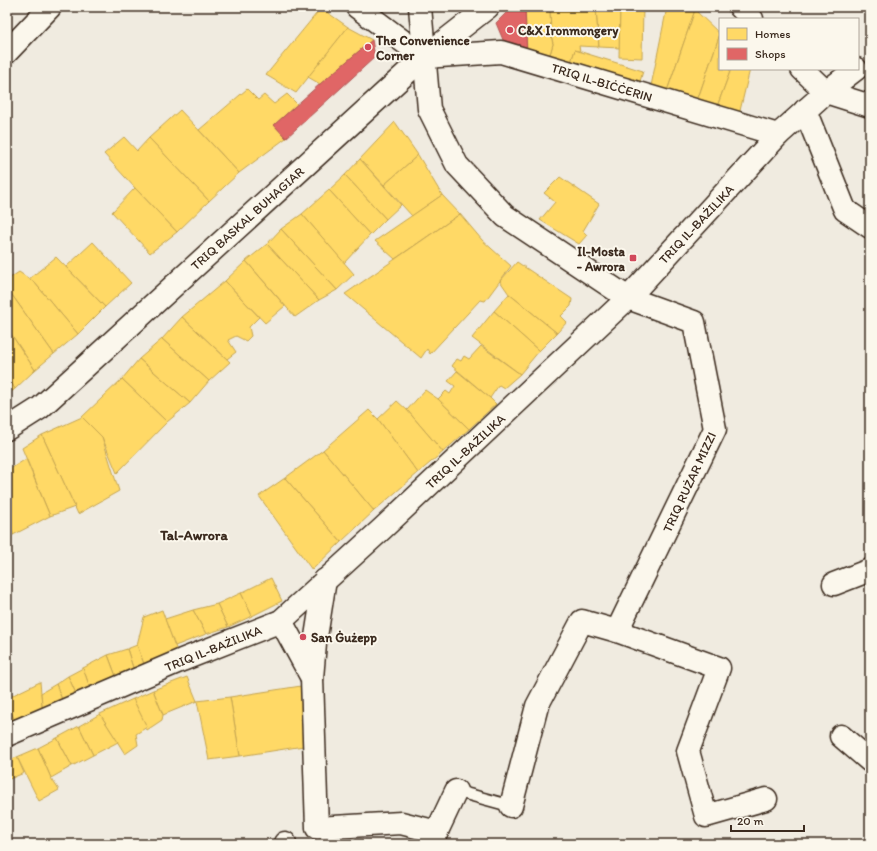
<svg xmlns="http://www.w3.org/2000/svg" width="877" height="851" viewBox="0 0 877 851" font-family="Itim,sans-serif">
	<rect width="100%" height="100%" fill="#f0ebe0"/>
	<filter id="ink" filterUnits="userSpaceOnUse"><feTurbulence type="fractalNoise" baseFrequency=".025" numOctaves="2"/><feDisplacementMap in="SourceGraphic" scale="8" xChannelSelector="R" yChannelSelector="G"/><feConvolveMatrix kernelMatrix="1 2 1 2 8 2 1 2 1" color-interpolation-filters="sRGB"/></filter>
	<g filter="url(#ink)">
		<!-- homes -->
		<g fill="#ffd966" stroke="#c4a450">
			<path d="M525,7h25l1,28 -25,-6z"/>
			<path d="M550,7h46l3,40 -20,-1 1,6 -5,-2 -6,18 -21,-7 5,-17 -2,-9z"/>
			<path d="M596,7h24v41l-21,-1z"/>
			<path d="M620,7h23l-1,51 -23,-1z"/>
			<path d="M667,7h26l2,3 -30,87 -15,-6z"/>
			<path d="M321,8l27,19 -52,66 -30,-18z"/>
			<path d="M695,10l25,24 -25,73 -30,-10z"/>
			<path d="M348,27l24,13 -52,44 -12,-7z"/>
			<path d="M526,29l25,6 2,9 -5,17 -21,-6z"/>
			<path d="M720,34v35h11l-16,43 -20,-5z"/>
			<path d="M575,50l68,21 -6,21 -68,-24z"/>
			<path d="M731,69h19l-12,50 -23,-7z"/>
			<path d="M247,89l11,11 6,-5 10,9 13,-10 10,10 -23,21 12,13 -47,35 -40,-43z"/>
			<path d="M180,110l59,63 -30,28 -60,-63z"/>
			<path d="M395,122l23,33 -34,30 -24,-26z"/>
			<path d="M124,137l13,14 12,-13 60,63 -32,31 -42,-44 -31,-34z"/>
			<path d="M418,155l24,40 -30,21 -28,-31z"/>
			<path d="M360,159l41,46 -15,14 -41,-44z"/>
			<path d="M345,175l41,44 -16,16 -41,-45z"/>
			<path d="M560,177l39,27 -16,27 4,4 -8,9 -39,-24 15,-18 -11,-9z"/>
			<path d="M135,188l42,44 -27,21 -38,-41z"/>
			<path d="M329,190l41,45 -26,28 -42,-49z"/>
			<path d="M442,195l18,19 -65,45 -20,-18z"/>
			<path d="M302,214l52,60 -17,16 -56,-61z"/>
			<path d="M460,214l22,26 29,26 -26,35 -5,-1 -50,54 -3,-5 -6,9 -76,-64z"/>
			<path d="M281,229l56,61 -18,10 -52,-56z"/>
			<path d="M93,242l38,41 -26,24 -39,-40z"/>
			<path d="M267,244l52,56 -24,17 -49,-56z"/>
			<path d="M56,257l49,50 -27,27 -44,-52 -5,-3z"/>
			<path d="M246,261l39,45 -20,17 -40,-42z"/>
			<path d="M517,262l55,37 -1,7 -10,10 6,6 -10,11 -48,-39 -9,-13z"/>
			<path d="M19,272l15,10 44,52 -24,20 -47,-66v-8z"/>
			<path d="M225,281l34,36 -10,10 2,9 -5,5 -10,-5 -8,4 8,12 -9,7 -45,-42z"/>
			<path d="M7,288l47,66 -19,16 -28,-42z"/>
			<path d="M509,294l48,39 -18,18 -45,-40z"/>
			<path d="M494,311l45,40 -19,23 -48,-36z"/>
			<path d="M182,317l48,45 -21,19 -47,-42z"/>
			<path d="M7,328l28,42 -20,19 -8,-13z"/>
			<path d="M162,339l47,42 -19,22 -51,-44z"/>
			<path d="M481,346l39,28 -16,14 -5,-3 -9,13 -38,-32 5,-7 4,2 3,-5 5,3z"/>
			<path d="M139,359l51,44 -23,19 -45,-43z"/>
			<path d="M457,371l33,27 6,6 -27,25 -31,-30 8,-8 4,3 5,-8 -7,-5z"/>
			<path d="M7,376l8,13 -8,6z"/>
			<path d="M122,379l45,43 -50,51 -15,-36 -20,-20z"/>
			<path d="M425,390l13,9 31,30 -26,23 -36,-42z"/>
			<path d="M397,401l10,9 36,42 -25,21 -40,-54z"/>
			<path d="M369,410l9,9 40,54 -44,38 -51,-61z"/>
			<path d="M82,417l20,20 17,54 -41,23 -36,-79z"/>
			<path d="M42,435l33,72 -25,9 -28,-68z"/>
			<path d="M323,450l51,61 -33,31 -56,-64z"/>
			<path d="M26,459l24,57 -37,19 -6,-18v-46z"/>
			<path d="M285,478l56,64 -29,28 -53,-74z"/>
			<path d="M7,517l6,18 -6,4z"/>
			<path d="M271,578l11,23 -30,15 -11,-23z"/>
			<path d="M241,593l11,23 -24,11 -11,-23z"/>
			<path d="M217,604l11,23 -22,7 -13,-24z"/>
			<path d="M162,610l16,44 -33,13 -8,-22 7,-28z"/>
			<path d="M193,610l13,24 -31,12 -10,-27z"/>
			<path d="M137,645l8,22 -11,4 -7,-22z"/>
			<path d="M127,649l7,22 -17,8 -9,-24z"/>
			<path d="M108,655l9,24 -26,12 -8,-23z"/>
			<path d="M83,668l8,23 -14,5 -9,-20z"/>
			<path d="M68,676l9,20 -13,9 -8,-21z"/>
			<path d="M187,677l10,24 -34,14 -10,-25z"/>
			<path d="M40,682l3,33 -25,12 -11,-23v-6z"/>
			<path d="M56,684l8,21 -21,10 -2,-22z"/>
			<path d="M301,686l9,59 -70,11 -10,-59z"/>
			<path d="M153,690l10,25 -1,5 -15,10 -14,-31z"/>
			<path d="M230,697l10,59 -31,4 -12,-59z"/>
			<path d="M133,699l14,28 -11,7 2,11 -13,9 -25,-40z"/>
			<path d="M7,704l11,23 -11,4z"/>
			<path d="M100,714l18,28 -25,13 -14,-29z"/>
			<path d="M79,726l14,29 -21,11 -15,-28z"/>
			<path d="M57,738l15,28 -21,12 -13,-30z"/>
			<path d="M38,748l13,30 8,12 -20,11 -22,-44z"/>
			<path d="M17,757l7,16 -17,7v-19z"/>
		</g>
		<!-- shops -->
		<g fill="#e06666" stroke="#ae5450">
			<path d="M512,7h13l2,48 -21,-8 -10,-24z"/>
			<path d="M372,40l3,17 -89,81 -12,-13 46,-41z"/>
		</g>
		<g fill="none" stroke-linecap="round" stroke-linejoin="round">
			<!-- service casing -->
			<g stroke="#3b2a1e" stroke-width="14">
				<path id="service" d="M456,791l55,15"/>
			</g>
			<!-- minor casing -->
			<g stroke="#3b2a1e" stroke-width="25">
				<g id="minor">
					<path d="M357,7l67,50"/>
					<path d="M420,7l9,102 28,56 48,51 123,82 66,24 21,107 -98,202 102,37 -31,83 18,65 60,-17"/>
					<path d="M740,7l12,12"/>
					<path d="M7,52l43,-45"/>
					<path d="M424,57l77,-5 277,83"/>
					<path d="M802,69l24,23 44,14"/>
					<path d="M805,110l40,100 25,17"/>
					<path d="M7,429l33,-21 384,-351 64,-50"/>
					<path d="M325,580l-10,63 -3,35 5,150 84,-5 36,9"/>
					<path d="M834,584l36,-14"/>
					<path d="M281,621l31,57"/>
					<path d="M841,736l29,25"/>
					<path d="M511,806l26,-100 45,-85 35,10"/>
					<path d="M285,843v1"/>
					<path d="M431,844l25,-53"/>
				</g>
			</g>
			<!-- tertiary casing -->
			<g stroke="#3b2a1e" stroke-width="25">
				<path id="tertiary" d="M7,735l175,-75 99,-39 101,-92 246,-231 150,-163 48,-43 30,-23"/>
			</g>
			<!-- service -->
			<use href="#service" stroke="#fbf7ec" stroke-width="11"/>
			<!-- minor -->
			<use href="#minor" stroke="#fbf7ec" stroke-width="22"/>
			<!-- tertiary -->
			<use href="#tertiary" stroke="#fbf7ec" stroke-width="22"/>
		</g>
	</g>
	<!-- markers -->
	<g fill="#d1495b" stroke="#fbf7ec" stroke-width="1.5">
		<circle cx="510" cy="30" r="4"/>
		<circle cx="368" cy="47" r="4"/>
		<rect x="629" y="254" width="8" height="8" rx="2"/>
		<circle cx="303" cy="637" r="4"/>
	</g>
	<g text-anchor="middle" stroke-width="4" stroke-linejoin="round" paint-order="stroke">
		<!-- poi labels -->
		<g font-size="13" font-weight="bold" fill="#3b2a1e" stroke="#fbf7ec" text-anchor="start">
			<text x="518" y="35">C&amp;X Ironmongery</text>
			<text x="376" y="45">The Convenience<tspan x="376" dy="15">Corner</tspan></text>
			<text x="625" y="256" text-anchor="end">Il-Mosta<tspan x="625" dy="15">- Awrora</tspan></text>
			<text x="311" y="642">San Ġużepp</text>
		</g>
		<!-- street labels -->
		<g font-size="13" fill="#3b2a1e" stroke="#fbf7ec">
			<text transform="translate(602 82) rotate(17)" y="5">TRIQ IL-BIĊĊERIN</text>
			<text transform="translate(247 218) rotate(-42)" y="5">TRIQ BASKAL BUHAGIAR</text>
			<text transform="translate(696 224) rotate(-47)" y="5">TRIQ IL-BAŻILIKA</text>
			<text transform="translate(465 451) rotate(-43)" y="5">TRIQ IL-BAŻILIKA</text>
			<text transform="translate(689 482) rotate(-65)" y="5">TRIQ RUŻAR MIZZI</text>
			<text transform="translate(213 648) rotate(-22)" y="5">TRIQ IL-BAŻILIKA</text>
		</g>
		<!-- neighbourhood labels -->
		<g font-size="14" font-weight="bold" fill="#3b2a1e" stroke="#fbf7ec">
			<text x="194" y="540">Tal-Awrora</text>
		</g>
	</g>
	<!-- margin -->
	<rect width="877" height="851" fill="none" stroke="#fbf7ec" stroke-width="24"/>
	<rect x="12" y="12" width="853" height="827" fill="none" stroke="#3b2a1e" stroke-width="1.5" filter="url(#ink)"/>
	<!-- legend -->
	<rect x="719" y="18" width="140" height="52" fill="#fbf7ec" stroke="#aea59a"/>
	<rect x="727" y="28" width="20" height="12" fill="#ffd966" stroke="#aea59a"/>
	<text x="755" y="38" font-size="12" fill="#3b2a1e">Homes</text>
	<rect x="727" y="48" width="20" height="12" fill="#e06666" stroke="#aea59a"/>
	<text x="755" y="58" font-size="12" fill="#3b2a1e">Shops</text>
	<!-- scale -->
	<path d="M731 825v6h73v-6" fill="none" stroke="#3b2a1e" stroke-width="2"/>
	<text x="737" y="825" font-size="12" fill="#3b2a1e" stroke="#fbf7ec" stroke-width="3" paint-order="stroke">20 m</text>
</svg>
